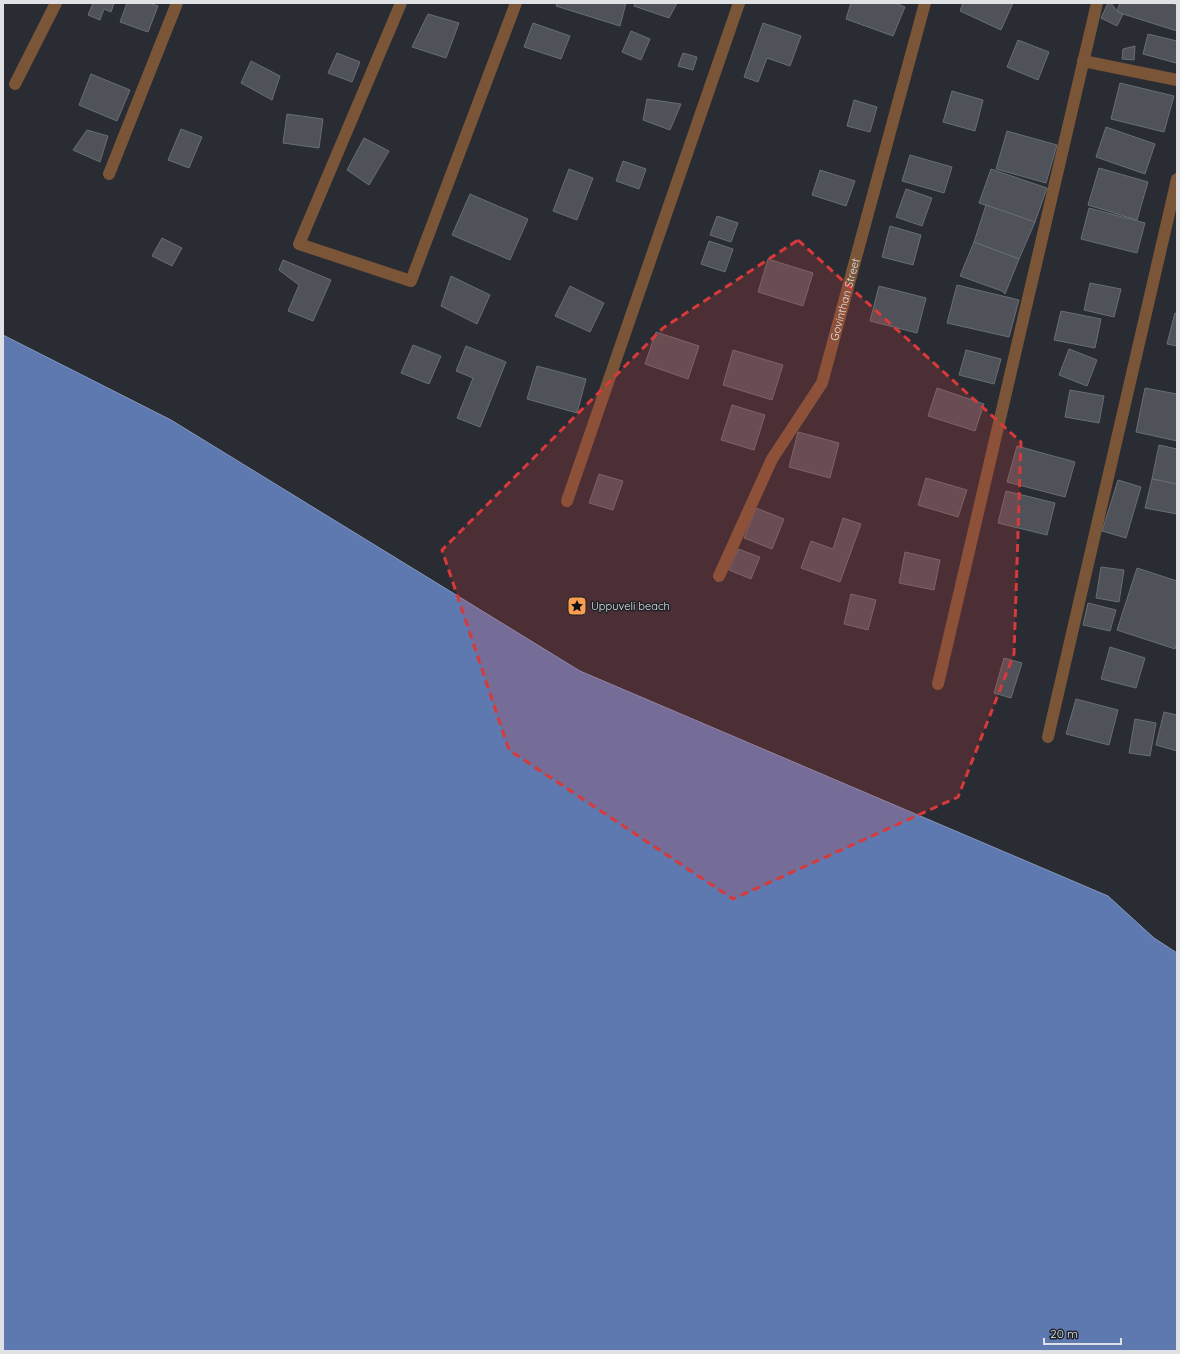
<svg xmlns="http://www.w3.org/2000/svg" width="1180" height="1354" viewBox="0 0 1180 1354" font-family="Quicksand,sans-serif">
	<rect width="100%" height="100%" fill="#292c32"/>
	<!-- water -->
	<path fill="#5e79af" stroke="#8598bf" d="M3,335l168,85 409,251 528,225 46,42 23,15v398h-1174z"/>
	<!-- building -->
	<g fill="#4f5259" stroke="#696d74">
		<path d="M93,3h21l-3,9 -7,-3 -4,11 -12,-5z"/>
		<path d="M127,3h22l9,3 -10,26 -28,-10z"/>
		<path d="M557,3h69l-6,23 -64,-20z"/>
		<path d="M635,3h42l-8,15 -35,-12z"/>
		<path d="M851,3h44l10,4 -12,29 -47,-17z"/>
		<path d="M963,3h50l-12,27 -41,-19z"/>
		<path d="M1108,3h3l6,8 6,3 -6,12 -16,-8z"/>
		<path d="M1120,3h51l6,2v26l-54,-17 -6,-3z"/>
		<path d="M428,14l31,9 -13,35 -34,-11z"/>
		<path d="M533,23l37,13 -9,23 -37,-12z"/>
		<path d="M763,23l38,13 -11,30 -23,-8 -9,24 -14,-5z"/>
		<path d="M631,31l19,8 -9,21 -19,-8z"/>
		<path d="M1148,34l29,7v17l-1,5 -33,-9z"/>
		<path d="M1018,40l31,12 -11,28 -31,-13z"/>
		<path d="M1135,46l-1,14 -12,-1 1,-10z"/>
		<path d="M337,53l23,9 -8,20 -24,-9z"/>
		<path d="M683,53l14,4 -4,13 -15,-4z"/>
		<path d="M251,61l29,15 -8,24 -31,-17z"/>
		<path d="M91,74l39,16 -13,31 -38,-16z"/>
		<path d="M1120,83l54,13 -10,36 -53,-13z"/>
		<path d="M952,91l31,9 -8,31 -32,-9z"/>
		<path d="M647,99l34,5 -11,26 -27,-10z"/>
		<path d="M854,100l23,7 -7,25 -23,-6z"/>
		<path d="M287,114l36,5 -4,29 -36,-5z"/>
		<path d="M1106,127l49,17 -10,30 -49,-17z"/>
		<path d="M181,129l21,8 -13,31 -21,-8z"/>
		<path d="M87,130l21,6 -8,26 -27,-12z"/>
		<path d="M1007,131l50,14 -11,38 -50,-14z"/>
		<path d="M364,138l25,13 -20,34 -22,-15z"/>
		<path d="M910,155l42,12 -8,26 -42,-12z"/>
		<path d="M623,161l23,8 -7,20 -23,-8z"/>
		<path d="M1099,168l49,14 -11,38 -49,-15z"/>
		<path d="M569,169l24,9 -16,42 -24,-9z"/>
		<path d="M991,169l56,19 -12,34 -56,-19z"/>
		<path d="M820,170l35,11 -9,25 -34,-11z"/>
		<path d="M906,189l26,9 -10,28 -26,-9z"/>
		<path d="M470,194l58,25 -18,41 -58,-25z"/>
		<path d="M986,205l49,17 -16,37 -45,-17z"/>
		<path d="M1089,208l56,15 -8,30 -56,-14z"/>
		<path d="M717,216l21,7 -7,19 -21,-7z"/>
		<path d="M890,226l31,9 -8,30 -31,-8z"/>
		<path d="M162,238l20,10 -10,18 -20,-10z"/>
		<path d="M709,241l24,8 -8,23 -24,-8z"/>
		<path d="M974,242l45,17 -14,35 -3,-3 -42,-15z"/>
		<path d="M768,259l45,14 -10,33 -45,-14z"/>
		<path d="M283,260l48,20 -18,41 -25,-10 11,-26 -20,-15z"/>
		<path d="M451,276l39,19 -13,29 -36,-18z"/>
		<path d="M1090,283l31,6 -7,28 -30,-7z"/>
		<path d="M957,285l62,15 -10,37 -62,-14z"/>
		<path d="M570,286l34,17 -14,29 -35,-16z"/>
		<path d="M879,286l47,12 -9,35 -47,-12z"/>
		<path d="M1061,311l40,8 -6,29 -41,-8z"/>
		<path d="M1175,313l2,1v32l-10,-2z"/>
		<path d="M656,332l43,14 -11,33 -43,-15z"/>
		<path d="M413,345l28,11 -12,28 -28,-11z"/>
		<path d="M466,346l40,16 -26,65 -23,-9 16,-40 -17,-7z"/>
		<path d="M1069,349l28,11 -10,26 -28,-11z"/>
		<path d="M733,350l50,15 -11,35 -49,-15z"/>
		<path d="M966,350l35,9 -7,25 -35,-9z"/>
		<path d="M537,366l49,13 -9,34 -50,-14z"/>
		<path d="M937,388l47,16 -9,27 -47,-15z"/>
		<path d="M1145,388l32,6v47l-41,-9z"/>
		<path d="M1070,390l34,6 -5,27 -34,-6z"/>
		<path d="M732,405l33,10 -11,35 -33,-10z"/>
		<path d="M798,432l41,11 -9,35 -41,-11z"/>
		<path d="M1159,445l18,4v35l-25,-5z"/>
		<path d="M1017,446l58,16 -10,35 -58,-15z"/>
		<path d="M599,474l24,7 -10,29 -24,-7z"/>
		<path d="M926,478l41,12 -9,27 -40,-12z"/>
		<path d="M1152,479l25,5v30l-32,-6z"/>
		<path d="M1118,480l23,7 -15,51 -24,-7z"/>
		<path d="M1006,491l49,12 -8,32 -49,-12z"/>
		<path d="M756,508l28,11 -12,30 -28,-11z"/>
		<path d="M843,518l18,6 -21,58 -39,-14 10,-27 22,8z"/>
		<path d="M738,549l22,8 -9,22 -22,-9z"/>
		<path d="M905,552l35,8 -6,30 -35,-7z"/>
		<path d="M1101,567l23,3 -5,32 -23,-4z"/>
		<path d="M1137,568l40,13v61l-2,7 -58,-19z"/>
		<path d="M851,594l25,6 -8,30 -24,-6z"/>
		<path d="M1088,603l28,7 -6,21 -27,-6z"/>
		<path d="M1110,647l35,11 -9,30 -35,-9z"/>
		<path d="M1004,658l18,5 -11,35 -17,-5z"/>
		<path d="M1076,699l42,11 -9,35 -43,-11z"/>
		<path d="M1164,712l13,3v36l-21,-6z"/>
		<path d="M1135,719l21,4 -6,33 -21,-3z"/>
	</g>
	<g fill="none" stroke-linecap="round" stroke-linejoin="round">
		<!-- minor -->
		<g stroke="#7b5537" stroke-width="12">
			<path d="M401,3l-102,241 112,37 105,-278"/>
			<path d="M1083,61l94,19"/>
			<path d="M15,84l41,-81"/>
			<path d="M109,174l68,-171"/>
			<path d="M567,501l172,-498"/>
			<path id="s1" d="M719,576l53,-117 50,-76 103,-380"/>
			<path d="M938,684l159,-681"/>
			<path d="M1048,737l129,-558"/>
		</g>
	</g>
	<!-- marked area -->
	<path fill="#d73a3b" fill-opacity="0.2" stroke="#d73a3b" stroke-width="3" stroke-dasharray="8 5" stroke-linejoin="round" d="M798,240l223,202 -7,212 -56,143 -225,102 -224,-149 -67,-200 221,-222z"/>
	<!-- icons -->
	<defs>
		<g id="sight-square" transform="scale(1)"><rect x="-9" y="-9" width="18" height="18" rx="4" fill="#fb9e51" stroke="#1f2228"/><path d="M0-6L1.8-2.2L6-1.7L2.9 1.2L3.7 5.4L0 3.3L-3.7 5.4L-2.9 1.2L-6-1.7L-1.8-2.2Z" fill="#111"/></g>
	</defs>
	<g fill-rule="evenodd">
		<use href="#sight-square" x="577" y="606"/>
	</g>
	<g text-anchor="middle" stroke-width="3" stroke-linejoin="round" paint-order="stroke">
		<!-- street labels -->
		<g font-size="11" fill="#dfe1e5" stroke="#1f2228">
			<text dy="4" stroke="none"><textPath href="#s1" startOffset="306">Govinthan Street</textPath></text>
		</g>
		<!-- poi labels -->
		<g font-size="11" fill="#dfe1e5" stroke="#1f2228" text-anchor="start">
			<text x="591" y="610">Uppuveli beach</text>
		</g>
	</g>
	<!-- border -->
	<rect width="1180" height="1354" fill="none" stroke="#dfe1e5" stroke-width="8"/>
	<!-- scale -->
	<path d="M1044 1338v6h77v-6" fill="none" stroke="#dfe1e5" stroke-width="2"/>
	<text x="1050" y="1338" font-size="12" fill="#dfe1e5" stroke="#1f2228" stroke-width="3" paint-order="stroke">20 m</text>
</svg>
